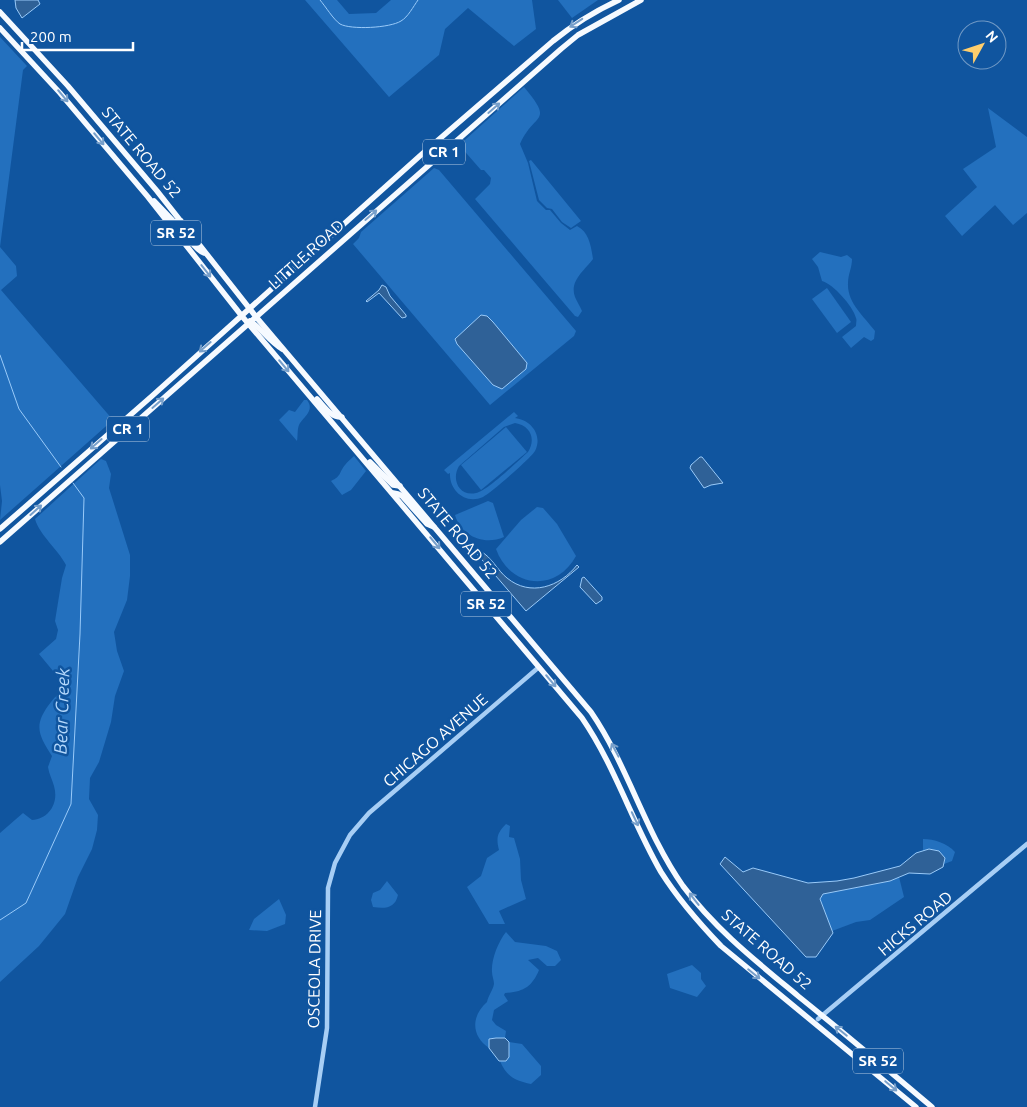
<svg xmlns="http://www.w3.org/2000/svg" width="1027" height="1107" viewBox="0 0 1027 1107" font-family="Ubuntu,sans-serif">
	<rect width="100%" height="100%" fill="#10559f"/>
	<!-- green -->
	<g fill="#2370be" fill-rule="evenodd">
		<path d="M305,0h32l12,14 27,-1 15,-13h141l4,29 -22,17 -46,-38 -23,21 -6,26 -50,42z"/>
		<path d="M558,0h40l-26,18z"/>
		<path d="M0,37l27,29 -4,4 -23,177z"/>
		<path d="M524,87c31,37 10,25 -4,57l8,19 9,38 9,9h4l11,13 9,7 7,-4c12,6 14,20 16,33 -8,11 -24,22 -18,38 2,5 5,9 7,14l-4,6 -3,-1 -100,-117 15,-15 1,-6 -7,-8h-3l-21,-24 6,-7z"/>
		<path d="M988,108l39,29v76l-14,12 -18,-20 -33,31 -17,-20 32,-29 -14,-18 33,-22z"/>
		<path d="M531,160l50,61 -10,7 -9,-6 -10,-13 -5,-1 -8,-8 -10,-39z"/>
		<path d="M434,168l5,2 137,161 -2,5 -84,69 -137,-161 6,-6 2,-6z"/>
		<path d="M0,247l16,19 1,10 -16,14 112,130 -113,100 2,-19 -2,-16z"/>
		<path d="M820,252l21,5 6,-2 5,4c0,9 -4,15 -4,24 -1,20 16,33 27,48l-1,8 -3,2 -7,-4 -13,11 -9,-11 14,-11c0,-3 1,-6 0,-8 -3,-12 -23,-34 -34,-37l-4,-14 -6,-8z"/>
		<path d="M827,288l24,34 -14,11 -25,-34z"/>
		<path d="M304,400h3c8,11 -3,16 -8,25 -2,5 -1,12 -2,16l-18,-21 10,-10 6,2z"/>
		<path d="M514,412l4,4 -3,2c16,2 28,17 20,33 -4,7 -44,42 -52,46 -18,8 -34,-7 -33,-24l-2,1 -4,-4zM515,423c16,3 21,16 13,29 -10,9 -41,39 -52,41 -17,4 -25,-14 -17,-27l45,-39z"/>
		<path d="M506,427l21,25 -46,38 -20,-25z"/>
		<path d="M354,456l12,15 -15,19 -9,5 -11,-14c11,-5 8,-9 14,-16 2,-3 6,-6 9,-9z"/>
		<path d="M101,459l5,2 5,13 -2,14 21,67v21l-3,24 -13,32 3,19 7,20 -9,25 -4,26 -12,40 -9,16 -1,21 9,16 -1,15 -5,19 -14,28 -13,37 -26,32 -39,36v-149l23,-20 9,7c17,-1 27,-17 22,-34 -2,-7 -5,-12 -6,-19l4,-11c-14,-22 -19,-31 -1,-54 7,-9 8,-5 12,-19l-24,-29 17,-15 2,-9 -3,-9 7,-43 4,-13c-8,-16 -26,-29 -31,-46z"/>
		<path d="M488,501l5,2 11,34c-20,9 -43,-1 -49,-22z"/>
		<path d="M537,507l6,1 14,16 19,32c-20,37 -66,32 -80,-7l25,-29z"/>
		<path d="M506,824l4,2 -1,11 5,1 6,21 1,21 5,19 -27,12 6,13h-16l-22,-37 14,-11 6,-18 12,-8c-3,-12 -2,-17 7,-26z"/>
		<path d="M923,839c11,0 24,4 32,13l-3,9 -8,3 1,-6 -16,-9 -6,2z"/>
		<path d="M899,877l5,20 -34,23 -14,2 -24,9 -12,-32 3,-5 67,-13z"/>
		<path d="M387,881l11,14c-3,13 -12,14 -25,12l-2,-7 2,-7 7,-3z"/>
		<path d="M279,899l7,16 -1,9 -18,7 -18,-1 5,-11z"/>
		<path d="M506,932l9,10 31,4 11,5 4,9 -6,6h-8l-9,-8 -10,2 11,10c-7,17 -16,22 -34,23l-1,2 4,6 -14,9 -2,10 4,5 10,6 -1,7 -16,1v9c-18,-12 -18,-32 -2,-46 1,-6 6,-12 7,-18 0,-4 -2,-8 -2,-12 -1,-12 6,-30 14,-40z"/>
		<path d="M692,965l9,8v6l5,7 -9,11 -27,-9 -3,-14z"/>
		<path d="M509,1042l13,2 19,22v9l-10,9c-16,-3 -25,-8 -31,-23h6l3,-4z"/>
	</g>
	<!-- water -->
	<g fill="#2f6197" stroke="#99caf9">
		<path d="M15,0h23l2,4 -18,14 -6,-10z"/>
		<path d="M382,285l4,2 4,9 16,19v2l-4,1 -23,-25 -12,9 -1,-1 13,-11z"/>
		<path d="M481,315l6,1 6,6 34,41 -1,6 -24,20 -9,-4 -36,-41 -2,-5z"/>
		<path d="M700,457h2l21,26 -12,2 -7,3 -14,-20 1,-3z"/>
		<path d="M480,551c12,6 17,19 27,27 23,19 53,9 70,-13l2,2 -53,44 -49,-57v-2z"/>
		<path d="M584,577l18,20v3l-6,4 -16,-17 2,-9z"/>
		<path d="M929,849l10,2 6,7 -2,9 -13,7 -21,-1 -19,8 -67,13 -3,5 13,34 -17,24h-10l-86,-93 5,-7 18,15 10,-4 55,15 29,-2 17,-3 46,-12 16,-13z"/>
		<path d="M496,1038h9l4,4v15l-3,4h-7l-10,-13v-9z"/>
	</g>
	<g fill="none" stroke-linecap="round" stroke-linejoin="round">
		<!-- stream -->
		<g stroke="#99caf9" stroke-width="1">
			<path d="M320,0c6,7 13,19 20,24 11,6 50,4 61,-3 7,-4 12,-14 17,-21"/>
			<path d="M0,355l19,54 42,58"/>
			<path d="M0,920l26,-17 45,-99 9,-170 4,-136 -11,-15"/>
		</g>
		<!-- tertiary -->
		<g stroke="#a7cef5" stroke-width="4.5">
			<path d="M818,1019l209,-175"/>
			<path d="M315,1107l12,-79 1,-140 7,-25 15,-28 19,-22 170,-146"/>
		</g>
		<!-- primary -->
		<g stroke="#f6faff" stroke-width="5.5">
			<path d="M0,12l68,74 89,105 100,127 334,394c37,54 54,120 92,174 32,43 74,76 115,110 45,36 90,74 134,111"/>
			<path d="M0,28l60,65 88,104 93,118 341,403c33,48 50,104 79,154 17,27 38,51 60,74l195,161"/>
			<path d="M154,201l20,21 7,-1"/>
			<path d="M173,229l4,-1c11,5 15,20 27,25"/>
			<path d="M250,321c12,8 19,20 32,28"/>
			<path d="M317,399c7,7 14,19 25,18"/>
			<path d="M370,462l23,23 7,1"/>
			<path d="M393,493l5,1 4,2 25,28 7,3"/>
			<path d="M0,529l152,-133 270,-242 131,-113c21,-17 42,-30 66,-41"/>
			<path d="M0,542l561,-493 17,-14 63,-35"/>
		</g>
	</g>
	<!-- one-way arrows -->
	<defs><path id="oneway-shaft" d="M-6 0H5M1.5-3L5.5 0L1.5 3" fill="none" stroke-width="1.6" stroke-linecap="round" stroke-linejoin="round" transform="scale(1.25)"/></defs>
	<g stroke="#779fca">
		<use href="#oneway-shaft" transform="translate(576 23) rotate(147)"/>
		<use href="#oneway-shaft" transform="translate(63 96) rotate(50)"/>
		<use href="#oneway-shaft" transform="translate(494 108) rotate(-41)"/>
		<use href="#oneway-shaft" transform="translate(99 139) rotate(50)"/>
		<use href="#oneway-shaft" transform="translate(371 215) rotate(-41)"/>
		<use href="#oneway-shaft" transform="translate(206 271) rotate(52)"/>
		<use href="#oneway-shaft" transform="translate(205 347) rotate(139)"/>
		<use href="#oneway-shaft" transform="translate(284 366) rotate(50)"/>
		<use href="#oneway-shaft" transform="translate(158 403) rotate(-41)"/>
		<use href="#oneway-shaft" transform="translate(96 444) rotate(139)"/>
		<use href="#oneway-shaft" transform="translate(36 510) rotate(-42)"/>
		<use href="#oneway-shaft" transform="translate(435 543) rotate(50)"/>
		<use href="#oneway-shaft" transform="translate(551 681) rotate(50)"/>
		<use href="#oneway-shaft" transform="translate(615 750) rotate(-118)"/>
		<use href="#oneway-shaft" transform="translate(635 819) rotate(65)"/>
		<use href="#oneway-shaft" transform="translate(694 899) rotate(-128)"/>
		<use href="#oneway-shaft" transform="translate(754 974) rotate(39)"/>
		<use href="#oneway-shaft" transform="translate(841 1031) rotate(-141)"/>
		<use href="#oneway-shaft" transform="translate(891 1086) rotate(40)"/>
	</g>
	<g text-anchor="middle" stroke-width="5" stroke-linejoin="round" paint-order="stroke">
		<!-- shield labels -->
		<g fill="#10559f" stroke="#b7cce2" stroke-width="1">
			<rect x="423" y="139.5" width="42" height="25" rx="4"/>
			<rect x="151" y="220.5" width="50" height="25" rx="4"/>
			<rect x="107" y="416.5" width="42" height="25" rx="4"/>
			<rect x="461" y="591.5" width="50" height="25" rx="4"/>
			<rect x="853" y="1048.5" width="50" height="25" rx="4"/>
		</g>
		<g font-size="15" font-weight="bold" fill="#fff">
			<text x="444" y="157">CR 1</text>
			<text x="176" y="238">SR 52</text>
			<text x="128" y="434">CR 1</text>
			<text x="486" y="609">SR 52</text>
			<text x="878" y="1066">SR 52</text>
		</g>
		<!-- street labels -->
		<g font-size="16" fill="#fff" stroke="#10559f">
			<text transform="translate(142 152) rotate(50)" y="6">STATE ROAD 52</text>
			<text transform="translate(306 254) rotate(-42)" y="6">LITTLE ROAD</text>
			<text transform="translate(458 533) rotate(50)" y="6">STATE ROAD 52</text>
			<text transform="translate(435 740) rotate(-41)" y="6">CHICAGO AVENUE</text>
			<text transform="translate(915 923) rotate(-40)" y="6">HICKS ROAD</text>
			<text transform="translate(767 949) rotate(41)" y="6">STATE ROAD 52</text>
			<text transform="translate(314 969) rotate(-89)" y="6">OSCEOLA DRIVE</text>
		</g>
		<!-- water labels -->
		<g font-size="18" font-style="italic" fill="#b4d8fc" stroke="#10559f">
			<text transform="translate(62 711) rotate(-88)" y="6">Bear Creek</text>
		</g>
	</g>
	<!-- north arrow -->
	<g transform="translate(982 45) rotate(50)"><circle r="24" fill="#10559f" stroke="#7099c5"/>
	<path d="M0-4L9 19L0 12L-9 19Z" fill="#ffce6c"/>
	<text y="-8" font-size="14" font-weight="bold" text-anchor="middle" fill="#ffffff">N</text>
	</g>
	<!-- scale -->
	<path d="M22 42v8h111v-8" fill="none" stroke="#ffffff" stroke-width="2.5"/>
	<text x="30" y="42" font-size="15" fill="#ffffff" stroke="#10559f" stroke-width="4" paint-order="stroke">200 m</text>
</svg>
